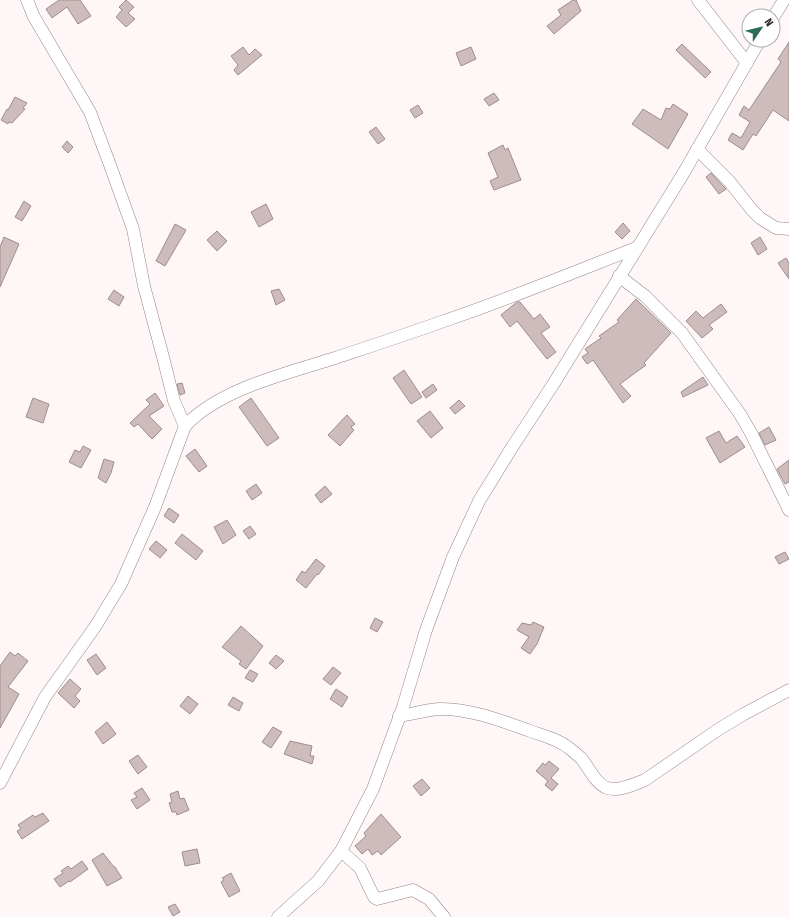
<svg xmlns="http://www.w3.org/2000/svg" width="789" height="917" viewBox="0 0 789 917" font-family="'Fira Sans Condensed',sans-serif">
	<rect width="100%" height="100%" fill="#fff7f7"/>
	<!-- building -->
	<g fill="#cebbbc" stroke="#9f8d8e">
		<path d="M59,0h21l11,16 -13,8 -11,-17 -15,11 -6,-9z"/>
		<path d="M126,0l8,7 -6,6 7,6 -9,8 -10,-10 6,-7 -3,-3z"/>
		<path d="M573,0h3l5,11 -27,23 -7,-8 14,-11 -3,-5z"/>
		<path d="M789,42v79l-16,-11 -17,26 -3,-2 -10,16 -15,-10 4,-7 9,5 9,-16 -11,-7 5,-9 5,4 32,-48 -3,-3z"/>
		<path d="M682,44l29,28 -6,6 -29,-28z"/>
		<path d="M243,47l6,8 6,-6 7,6 -24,20 -4,-5 4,-5 -7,-9z"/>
		<path d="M471,47l5,12 -15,7 -5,-13z"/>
		<path d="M494,93l5,7 -10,6 -5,-7z"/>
		<path d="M15,97l12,6 -4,5 2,1 -13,14 -3,-1 -1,2 -7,-4 6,-11 1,1z"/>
		<path d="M673,104l15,10 -20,35 -36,-25 11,-15 18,11 5,-12 4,1z"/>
		<path d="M418,105l5,8 -8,5 -5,-8z"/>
		<path d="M376,127l9,12 -7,5 -9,-12z"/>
		<path d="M67,141l6,6 -5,6 -6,-6z"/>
		<path d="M503,145l2,5 3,-2 13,32 -27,10 -4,-9 8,-4 -10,-24z"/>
		<path d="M711,173l15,16 -7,5 -13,-17z"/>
		<path d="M24,201l7,5 -9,15 -7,-4z"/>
		<path d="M266,204l7,15 -14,8 -8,-15z"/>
		<path d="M623,223l7,8 -8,8 -7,-7z"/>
		<path d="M175,224l11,6 -21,36 -9,-5z"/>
		<path d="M217,231l10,10 -10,10 -10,-11z"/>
		<path d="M4,237l15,7 -19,43v-40z"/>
		<path d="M760,237l7,12 -9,6 -7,-12z"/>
		<path d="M786,258l3,5v16l-11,-16z"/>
		<path d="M279,289l6,11 -9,5 -5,-14z"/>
		<path d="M114,290l10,7 -5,9 -11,-7z"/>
		<path d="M636,299l35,34 -27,30 2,2 -26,19 11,12 -8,7 -30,-43 -6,4 -5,-7 6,-4 -3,-4 16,-11 -2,-2 20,-14 -2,-2z"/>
		<path d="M517,302h3l14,17 6,-5 10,13 -9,6 15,19 -9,7 -30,-38 -7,6 -9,-12z"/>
		<path d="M721,304l6,8 -18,13 4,4 -11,9 -16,-17 10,-10 7,7z"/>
		<path d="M404,370l18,27 -11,7 -18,-26z"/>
		<path d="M703,377l5,8 -25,12 -2,-5z"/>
		<path d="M182,383l3,10 -5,2 -3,-11z"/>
		<path d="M433,384l4,6 -11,8 -4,-6z"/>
		<path d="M155,393l9,13 -15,10 13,13 -10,10 -14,-15 -4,3 -4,-4 20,-19 -4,-4z"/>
		<path d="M33,398l16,6 -6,19 -17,-6z"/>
		<path d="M251,398l28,40 -12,8 -28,-39z"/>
		<path d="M459,400l6,6 -10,8 -5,-6z"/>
		<path d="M430,411l13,17 -12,10 -14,-17z"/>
		<path d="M347,415l8,9 -4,3 3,3 -14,16 -12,-11z"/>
		<path d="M769,427l7,13 -11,5 -6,-12z"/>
		<path d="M719,431l7,12 11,-7 8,11 -25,16 -14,-25z"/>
		<path d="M83,446l8,4 -10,18 -12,-6 6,-12 5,2z"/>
		<path d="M195,449l12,17 -8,6 -13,-16z"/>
		<path d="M104,459l10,3 -3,11 -5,10 -8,-5z"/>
		<path d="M789,460v22l-4,2 -8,-15z"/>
		<path d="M256,484l6,9 -10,7 -6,-9z"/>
		<path d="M325,486l7,8 -11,9 -6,-8z"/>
		<path d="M169,508l10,7 -5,8 -10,-7z"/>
		<path d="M227,520l9,15 -13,9 -9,-17z"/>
		<path d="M250,526l6,8 -7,5 -6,-8z"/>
		<path d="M182,534l21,17 -7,9 -21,-17z"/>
		<path d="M156,541l11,9 -7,8 -11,-9z"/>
		<path d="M785,552l4,7 -10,5 -4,-7z"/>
		<path d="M316,559l9,7 -7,9 -1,-1 -11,14 -10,-8 6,-9 3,2z"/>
		<path d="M375,618l8,4 -6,10 -7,-4z"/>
		<path d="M533,622l11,5 -7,17 -7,10 -9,-6 8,-11 -12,-7 5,-7 9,2z"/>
		<path d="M241,626l22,20 -17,23 -7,-5 2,-3 -19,-14z"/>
		<path d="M10,652l5,4 3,-3 10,8 -20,26 11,7 -19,34v-62z"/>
		<path d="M96,654l10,14 -9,7 -10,-15z"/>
		<path d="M276,655l8,6 -8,8 -7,-6z"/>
		<path d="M333,667l8,6 -10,12 -8,-6z"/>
		<path d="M250,670l8,4 -5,8 -8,-4z"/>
		<path d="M70,679l11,10 -6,7 5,5 -6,7 -16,-15z"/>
		<path d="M336,689l12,8 -6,10 -12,-8z"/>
		<path d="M188,696l10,8 -8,10 -10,-8z"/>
		<path d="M233,697l10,6 -4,8 -11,-6z"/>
		<path d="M107,722l9,12 -13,10 -8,-12z"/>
		<path d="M273,727l9,5 -11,16 -9,-6z"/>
		<path d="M290,741l22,5 -2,10h4l-2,8 -28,-10z"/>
		<path d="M138,755l9,12 -9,7 -9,-13z"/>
		<path d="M549,761l10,8 -8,9 7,6 -6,7 -7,-6 3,-4 -12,-10 7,-8 2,2z"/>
		<path d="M422,779l8,9 -9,8 -8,-10z"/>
		<path d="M142,788l8,12 -13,9 -6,-9 6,-3 -3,-4z"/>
		<path d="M178,791l2,8 4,-1 5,12 -12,5 -1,-3h-4l-3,-9 3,-1 -2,-8z"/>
		<path d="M43,813l6,8 -27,18 -5,-8 4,-2 -3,-4 15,-10 2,2z"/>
		<path d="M381,814l20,23 -20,18 -3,-4 -6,4 -4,-6 -6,5 -7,-8 11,-10 -2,-3z"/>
		<path d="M197,849l3,14 -15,3 -3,-14z"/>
		<path d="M103,853l11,14h1l7,11 -15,8 -15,-26z"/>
		<path d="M82,861l6,8 -18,13 -1,-1 -9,6 -6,-8 9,-6 -2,-2 7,-5 3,3z"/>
		<path d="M231,873l9,18 -11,6 -8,-15 3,-2 -2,-2z"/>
		<path d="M175,904l5,8 -7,4 -5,-9z"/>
	</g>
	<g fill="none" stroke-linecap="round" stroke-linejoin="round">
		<!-- minor casing -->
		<g stroke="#968485" stroke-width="13">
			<g id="minor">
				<path d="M27,0l7,17 56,95 20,53 23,64 11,57 19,71 11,44 11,25"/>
				<path d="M698,0l49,63"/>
				<path d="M773,18l11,-18"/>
				<path d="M697,149l32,32 23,29 8,8 16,10 13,1"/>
				<path d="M619,276l26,20 37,37 58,81 11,19 38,77"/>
				<path d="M399,716c13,-2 27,-6 40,-7 30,-1 63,12 91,22 14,5 28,8 39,17 4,3 8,7 12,10 8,10 14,25 26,30 11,4 28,-4 38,-8l74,-51 25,-15 45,-24"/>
				<path d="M0,783l45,-86 50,-70 26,-43 34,-77 30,-81c34,-37 103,-53 150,-68 36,-12 73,-24 109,-37 65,-22 128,-48 192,-73"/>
				<path d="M341,851l19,17 14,29 3,2 36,-9 16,9 15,18"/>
				<path d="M278,917l40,-36 23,-30 32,-62 30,-82 23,-77 27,-73 26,-56 32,-52 43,-66 129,-209 77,-134"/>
			</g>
		</g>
		<!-- minor -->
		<use href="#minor" stroke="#fff" stroke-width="12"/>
	</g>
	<!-- north arrow -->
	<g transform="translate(761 28) rotate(55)"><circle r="19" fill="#ffffff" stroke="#adaaaa"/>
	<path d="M0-3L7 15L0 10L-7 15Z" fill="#2e6c59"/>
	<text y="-6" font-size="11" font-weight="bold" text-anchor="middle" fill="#312a2b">N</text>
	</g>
</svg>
